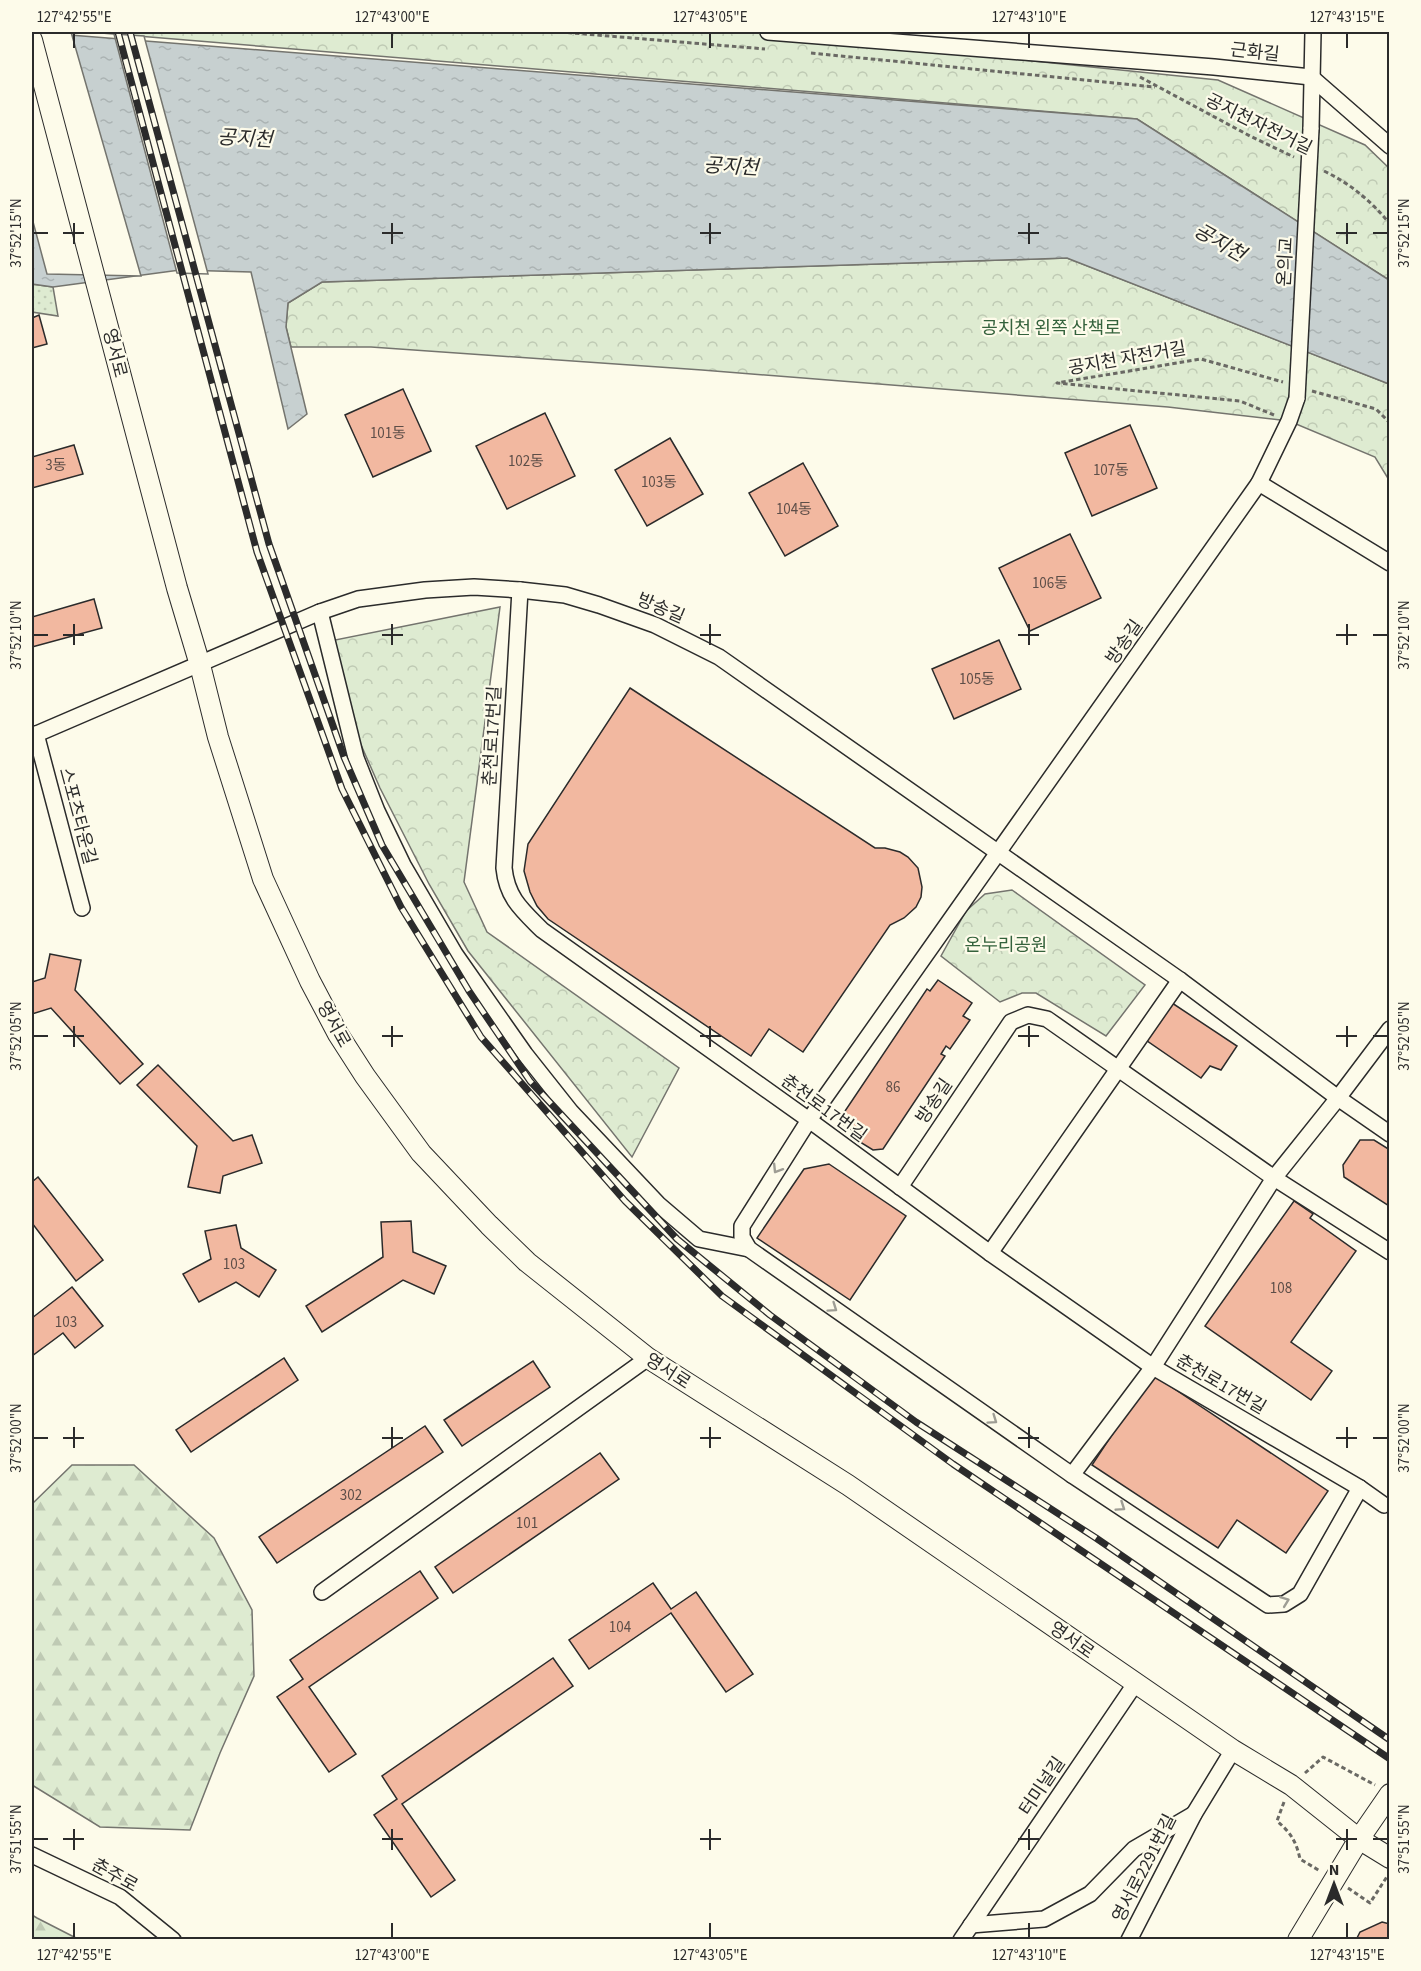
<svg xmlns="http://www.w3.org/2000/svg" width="1421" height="1971" viewBox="0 0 1421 1971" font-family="'Source Sans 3','Noto Sans KR',sans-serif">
	<defs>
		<pattern id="grass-dots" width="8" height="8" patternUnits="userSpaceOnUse" patternTransform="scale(1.5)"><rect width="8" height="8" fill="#deebd1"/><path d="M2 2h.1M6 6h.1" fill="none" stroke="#bfcab4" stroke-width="1.8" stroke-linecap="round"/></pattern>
		<pattern id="forest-firs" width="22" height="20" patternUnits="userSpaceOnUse" patternTransform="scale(1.5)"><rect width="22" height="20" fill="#deebd1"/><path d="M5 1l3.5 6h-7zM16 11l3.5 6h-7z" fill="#bfcab4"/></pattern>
		<pattern id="park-crowns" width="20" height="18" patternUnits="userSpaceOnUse" patternTransform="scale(1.5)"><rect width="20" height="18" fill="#deebd1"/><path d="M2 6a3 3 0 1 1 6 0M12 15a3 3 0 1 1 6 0" fill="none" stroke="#bfcab4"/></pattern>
		<pattern id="water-ripples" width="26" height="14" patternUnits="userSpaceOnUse" patternTransform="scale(1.5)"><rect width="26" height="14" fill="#c7d0d0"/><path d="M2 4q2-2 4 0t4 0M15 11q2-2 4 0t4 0" fill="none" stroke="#abb3b3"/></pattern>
	</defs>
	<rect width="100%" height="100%" fill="#fdfbea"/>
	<!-- grass -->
	<path fill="url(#grass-dots)" stroke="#74746e" stroke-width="1.5" d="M32,284l21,3 5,29 -26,-4z"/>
	<!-- forest -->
	<g fill="url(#forest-firs)" stroke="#74746e" stroke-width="1.5">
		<path d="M72,1465h62l80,73 38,72 2,66 -34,77 -30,77 -90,-3 -68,-42v-281z"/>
		<path d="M32,1915l5,3 41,21h-46z"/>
	</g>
	<!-- park -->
	<g fill="url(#park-crowns)" stroke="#74746e" stroke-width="1.5">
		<path d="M89,32h661l468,48 147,65 24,23v112l-252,-161z"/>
		<path d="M1067,258l322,126v96l-14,-23 -86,-36 -121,-14 -466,-37 -331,-23h-80l-5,-20 2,-24 34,-21z"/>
		<path d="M500,607l-36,275 23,50 192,136 -47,89 -164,-206 -39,-67 -49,-96 -37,-84 -13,-63z"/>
		<path d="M1012,890l133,95 -39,51 -70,-43h-14l-22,9 -59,-46 25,-45 19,-17z"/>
	</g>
	<!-- water -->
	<path fill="url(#water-ripples)" stroke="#74746e" stroke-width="1.5" d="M32,32l1105,87 252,161v104l-322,-126 -745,24 -34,21 -2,24 21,87 -19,15 -37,-157 -71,-2 -127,17 -21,-3z"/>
	<!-- pier -->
	<g fill="#fdfbea" stroke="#74746e" stroke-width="1.5">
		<path d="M32,32h39l70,244 -94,-2 -15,-56z"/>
		<path d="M114,34l30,2 64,238 -31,-1z"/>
	</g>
	<!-- building -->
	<g fill="#f2b8a0" stroke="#2b2b2b" stroke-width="1.5">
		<path d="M39,315l8,29 -15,4v-30z"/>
		<path d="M403,389l28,62 -58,26 -28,-62z"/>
		<path d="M545,413l30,63 -68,33 -31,-63z"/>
		<path d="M1130,425l27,63 -65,28 -27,-63z"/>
		<path d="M670,438l33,56 -56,32 -32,-56z"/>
		<path d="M74,445l9,29 -51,14v-31z"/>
		<path d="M803,463l35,63 -53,30 -36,-63z"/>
		<path d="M1070,534l31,64 -71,33 -31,-63z"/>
		<path d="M94,599l8,29 -70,19v-30z"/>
		<path d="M999,640l22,49 -67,30 -22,-50z"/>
		<path d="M630,688l245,160h10l15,4 8,5 10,11 4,19 -1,10 -5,10 -12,11 -14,7 -87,127 -34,-23 -18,27 -203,-137 -11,-13 -7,-14 -6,-21 4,-27z"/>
		<path d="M50,954l31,6 -6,30 68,74 -23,20 -69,-76 -19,6v-32l13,-4z"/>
		<path d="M938,980l34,23 -9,13 7,4 -20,29 -4,-3 -5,8 4,2 -62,93 -10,1 -13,-8 3,-5 -20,-13 3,-4 -5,-3 86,-128 3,2z"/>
		<path d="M1166,999l71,47 -16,24 -11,-4 -9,12 -61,-42z"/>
		<path d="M158,1065l75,76 19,-6 10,28 -39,13 -3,17 -32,-6 9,-41 -60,-61z"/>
		<path d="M1360,1140h14l16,10 -1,56 -45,-29 -1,-12z"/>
		<path d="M829,1164l77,52 -56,84 -93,-62 47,-69z"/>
		<path d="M38,1177l65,83 -27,21 -44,-58v-41z"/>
		<path d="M1294,1201l19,13 -3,4 46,33 -65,91 41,29 -21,29 -106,-74z"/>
		<path d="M411,1221l2,31 33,14 -12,28 -31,-14 -81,52 -16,-26 77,-49 -2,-35z"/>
		<path d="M236,1225l5,23 35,22 -17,27 -23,-15 -37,20 -16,-28 28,-15 -6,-28z"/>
		<path d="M72,1287l31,39 -28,22 -12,-15 -31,23v-38z"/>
		<path d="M284,1358l14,22 -107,72 -15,-22z"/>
		<path d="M533,1361l17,26 -88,59 -18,-26z"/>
		<path d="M1152,1374l176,117 -42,62 -49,-33 -19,28 -126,-83z"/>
		<path d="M425,1426l18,26 -166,111 -18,-26z"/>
		<path d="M600,1453l19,26 -166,114 -18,-26z"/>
		<path d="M420,1571l18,27 -129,89 47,67 -27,18 -52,-75 26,-18 -13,-19z"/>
		<path d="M653,1583l18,26 25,-17 57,82 -27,18 -55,-79 -82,56 -20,-29z"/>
		<path d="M553,1658l20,28 -171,118 53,76 -24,17 -57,-82 23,-16 -15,-23z"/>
		<path d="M1382,1922l8,2v16h-34l4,-8z"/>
	</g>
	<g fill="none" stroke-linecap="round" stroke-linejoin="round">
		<!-- minor casing -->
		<g stroke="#2b2b2b" stroke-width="18">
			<g id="minor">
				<path d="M768,32l446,35 97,10 79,69"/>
				<path d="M1311,129l2,-97"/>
				<path d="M1297,398l-8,23 -30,62 -450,637 -67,106v11l7,12 323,226 196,130 16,-1 16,-10 60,-106"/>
				<path d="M1259,483l131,80"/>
				<path d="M520,590l-16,278c3,30 18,42 38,62l267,190 181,133 163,114 207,121 24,17"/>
				<path d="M320,612l36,146 21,53 26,54 52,89 70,100 46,58 87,92 41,35 50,10"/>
				<path d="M36,734l46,174"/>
				<path d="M32,736l288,-124 38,-13 67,-9 49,-3 46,3 45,5 34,10 56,20 64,32 461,323 158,118 52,36"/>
				<path d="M900,1187l111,-165 17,-7 19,4 227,159 116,74"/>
				<path d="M990,1253l190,-273"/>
				<path d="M1072,1475l81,-108 121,-189 64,-80 52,-69"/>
				<path d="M322,1592l326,-234"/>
				<path d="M32,1855l88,42 53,43"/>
				<path d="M971,1925l73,-6 46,-25 44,-45 60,-35"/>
				<path d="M961,1940l174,-256"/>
				<path d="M1129,1940l65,-126 39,-64"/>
			</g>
		</g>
		<!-- tertiary casing -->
		<g stroke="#2b2b2b" stroke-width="22">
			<g id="tertiary">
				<path d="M32,40l145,548 23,77 18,72 45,142 47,102 28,53 27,42 56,77 68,72 38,37 121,96 200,127 385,265 58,35 68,54 31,19"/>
				<path d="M1298,1940l61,-101 31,-45"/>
			</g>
		</g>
		<!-- path -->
		<g stroke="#6a6964" stroke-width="3" stroke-dasharray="4.5 3" stroke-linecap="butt">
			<path d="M560,32l205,17"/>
			<path d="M811,53l344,34"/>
			<path d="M1140,77l110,59 44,21"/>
			<path d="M1324,171c27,13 47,30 66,53"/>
			<path d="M1312,391l64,18 14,14"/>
			<path d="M1274,415l-34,-14 -183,-18 144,-24 82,23"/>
			<path d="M1305,1773l18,-16 52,28"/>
			<path d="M1284,1802l-7,19c14,12 19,20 23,38l20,12"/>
			<path d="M1348,1888l22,15 18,-28"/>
		</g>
		<!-- minor -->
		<use href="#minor" stroke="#fdfbea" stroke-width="15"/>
		<!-- tertiary -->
		<use href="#tertiary" stroke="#fdfbea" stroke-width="20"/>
		<!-- rail casing -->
		<g stroke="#2b2b2b" stroke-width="7">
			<g id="rail">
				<path d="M118,32l139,520 85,237 59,118 80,130 144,164 97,95 231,168 437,295"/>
				<path d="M130,32l139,512 75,213 38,88 87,146 61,90 147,158 93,76 146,107 180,116 294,202"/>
			</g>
		</g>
		<!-- rail -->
		<use href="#rail" stroke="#fdfbea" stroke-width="4.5" stroke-dasharray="14" stroke-linecap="butt"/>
		<!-- minor-bridge casing -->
		<g stroke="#2b2b2b" stroke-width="18" stroke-linecap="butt">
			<path id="minor-bridge" d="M1297,398l14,-269"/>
		</g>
		<!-- minor-bridge -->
		<use href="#minor-bridge" stroke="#fdfbea" stroke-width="15"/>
	</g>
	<!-- one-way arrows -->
	<defs><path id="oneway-chevron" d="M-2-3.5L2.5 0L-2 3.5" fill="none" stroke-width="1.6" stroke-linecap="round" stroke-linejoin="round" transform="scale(1.5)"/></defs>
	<g stroke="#9e9d94">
		<use href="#oneway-chevron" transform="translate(777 1169) rotate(122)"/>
		<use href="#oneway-chevron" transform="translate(833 1308) rotate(35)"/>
		<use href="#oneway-chevron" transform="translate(993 1420) rotate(35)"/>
		<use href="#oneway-chevron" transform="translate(1121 1507) rotate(34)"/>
		<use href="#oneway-chevron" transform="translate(1285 1601) rotate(-21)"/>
	</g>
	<!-- ticks -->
	<path fill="none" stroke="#2b2b2b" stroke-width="2" d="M74,33v15M392,33v15M710,33v15M1029,33v15M1347,33v15M74,223v21M392,223v21M710,223v21M1029,223v21M1347,223v21M33,233h15M63,233h21M382,233h21M700,233h21M1018,233h21M1336,233h21M1373,233h15M74,624v21M392,624v21M710,624v21M1029,624v21M1347,624v21M33,635h15M63,635h21M382,635h21M700,635h21M1018,635h21M1336,635h21M1373,635h15M74,1026v21M392,1026v21M710,1026v21M1029,1026v21M1347,1026v21M33,1036h15M63,1036h21M382,1036h21M700,1036h21M1018,1036h21M1336,1036h21M1373,1036h15M74,1427v21M392,1427v21M710,1427v21M1029,1427v21M1347,1427v21M33,1438h15M63,1438h21M382,1438h21M700,1438h21M1018,1438h21M1336,1438h21M1373,1438h15M74,1829v21M392,1829v21M710,1829v21M1029,1829v21M1347,1829v21M33,1839h15M63,1839h21M382,1839h21M700,1839h21M1018,1839h21M1336,1839h21M1373,1839h15M74,1923v15M392,1923v15M710,1923v15M1029,1923v15M1347,1923v15"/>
	<g text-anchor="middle" stroke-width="4.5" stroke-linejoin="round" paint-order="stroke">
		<!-- number labels -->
		<g font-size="15" fill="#5d4e48">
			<text x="388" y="438">101동</text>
			<text x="526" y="466">102동</text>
			<text x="56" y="470">3동</text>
			<text x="1111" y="475">107동</text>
			<text x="659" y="487">103동</text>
			<text x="794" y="514">104동</text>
			<text x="1050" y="588">106동</text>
			<text x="977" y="684">105동</text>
			<text x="893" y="1092">86</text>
			<text x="234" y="1269">103</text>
			<text x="1281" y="1293">108</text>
			<text x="66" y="1327">103</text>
			<text x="351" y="1500">302</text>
			<text x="527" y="1528">101</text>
			<text x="620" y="1632">104</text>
		</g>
		<!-- street labels -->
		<g font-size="18" fill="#2b2b2b" stroke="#fdfbea">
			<text transform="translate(1255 52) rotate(6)" y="6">근화길</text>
			<text transform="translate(1259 124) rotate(26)" y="6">공지천자전거길</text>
			<text transform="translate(1285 262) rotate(-87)" y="6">온의교</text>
			<text transform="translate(115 353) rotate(76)" y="6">영서로</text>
			<text transform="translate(1127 358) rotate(-10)" y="6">공지천 자전거길</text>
			<text transform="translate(661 608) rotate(23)" y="6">방송길</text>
			<text transform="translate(1124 642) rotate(-55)" y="6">방송길</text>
			<text transform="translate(492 736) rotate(-87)" y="6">춘천로17번길</text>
			<text transform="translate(78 816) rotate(75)" y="6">스포츠타운길</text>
			<text transform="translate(334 1024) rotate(61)" y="6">영서로</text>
			<text transform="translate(934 1101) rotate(-56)" y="6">방송길</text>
			<text transform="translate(824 1108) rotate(36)" y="6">춘천로17번길</text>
			<text transform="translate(668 1371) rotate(33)" y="6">영서로</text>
			<text transform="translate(1221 1384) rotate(30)" y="6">춘천로17번길</text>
			<text transform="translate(1072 1640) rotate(35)" y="6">영서로</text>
			<text transform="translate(1042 1786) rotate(-56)" y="6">터미널길</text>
			<text transform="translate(1144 1868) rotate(-63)" y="6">영서로2291번길</text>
			<text transform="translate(115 1875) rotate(29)" y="6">춘주로</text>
		</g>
		<!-- park labels -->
		<g font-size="18" fill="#34623c" stroke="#fdfbea">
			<text x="1051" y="334">공치천 왼쪽 산책로</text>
			<text x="1006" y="951">온누리공원</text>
		</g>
		<!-- water labels -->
		<g font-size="20" font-style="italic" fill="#2b2b2b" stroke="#fdfbea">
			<text transform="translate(245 138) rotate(3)" y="7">공지천</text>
			<text transform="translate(731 166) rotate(3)" y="7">공지천</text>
			<text transform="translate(1220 242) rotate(30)" y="7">공지천</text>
		</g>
	</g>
	<!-- border -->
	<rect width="1421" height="1971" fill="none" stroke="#fdfbea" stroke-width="66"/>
	<!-- north arrow -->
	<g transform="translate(1334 1884)" stroke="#fdfbea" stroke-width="4.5" paint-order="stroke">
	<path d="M0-4.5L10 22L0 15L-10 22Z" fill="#2b2b2b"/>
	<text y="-9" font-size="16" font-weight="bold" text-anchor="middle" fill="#2b2b2b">N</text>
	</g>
	<rect x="33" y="33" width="1355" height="1905" fill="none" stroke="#2b2b2b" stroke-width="2"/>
	<g font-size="15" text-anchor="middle" fill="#2b2b2b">
		<text x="74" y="22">127°42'55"E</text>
		<text x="392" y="22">127°43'00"E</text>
		<text x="710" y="22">127°43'05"E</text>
		<text x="1029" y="22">127°43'10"E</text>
		<text x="1347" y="22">127°43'15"E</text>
		<text transform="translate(16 233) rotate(-90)" y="5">37°52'15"N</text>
		<text transform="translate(1404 233) rotate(-90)" y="5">37°52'15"N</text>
		<text transform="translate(16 635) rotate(-90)" y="5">37°52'10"N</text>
		<text transform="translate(1404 635) rotate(-90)" y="5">37°52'10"N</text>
		<text transform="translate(16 1036) rotate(-90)" y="5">37°52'05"N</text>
		<text transform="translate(1404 1036) rotate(-90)" y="5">37°52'05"N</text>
		<text transform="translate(16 1438) rotate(-90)" y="5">37°52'00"N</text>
		<text transform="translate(1404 1438) rotate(-90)" y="5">37°52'00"N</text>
		<text transform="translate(16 1839) rotate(-90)" y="5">37°51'55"N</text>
		<text transform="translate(1404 1839) rotate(-90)" y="5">37°51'55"N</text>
		<text x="74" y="1960">127°42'55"E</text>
		<text x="392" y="1960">127°43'00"E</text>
		<text x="710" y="1960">127°43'05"E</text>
		<text x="1029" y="1960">127°43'10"E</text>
		<text x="1347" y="1960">127°43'15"E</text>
	</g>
</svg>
